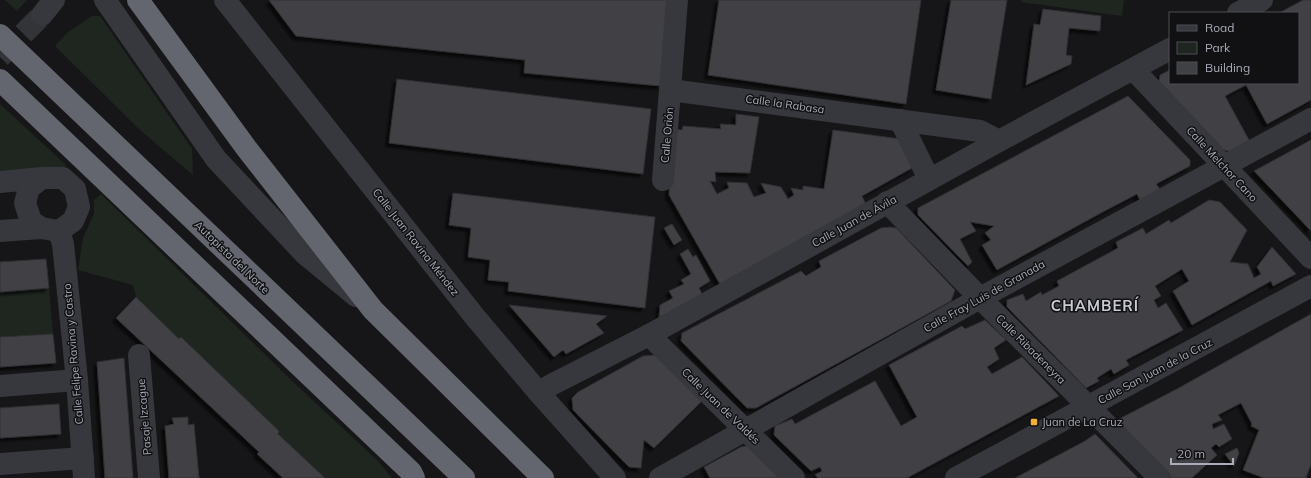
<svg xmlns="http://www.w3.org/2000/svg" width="1311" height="478" viewBox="0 0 1311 478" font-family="Mulish,sans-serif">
	<defs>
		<filter id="shadow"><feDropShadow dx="-3.5" dy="3.5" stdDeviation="1" flood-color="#0009"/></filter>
	</defs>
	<rect width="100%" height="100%" fill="#161618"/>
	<!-- green -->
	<g fill="#1e261f">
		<path d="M5,0h22l-10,11z"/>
		<path d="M1021,0h103l-2,16 -101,-14z"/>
		<path d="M92,16h8l92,133 1,26 -53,-45 -85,-84 12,-13z"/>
		<path d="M0,104l66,61 -1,5 -65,1z"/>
		<path d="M101,194l189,185 87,81 15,18h-67l-47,-44 1,-3 -97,-93 -3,1 -43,-42 -3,-12 -55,-15 5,-32 11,-24v-14z"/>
		<path d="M49,288l4,46 -53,3v-45z"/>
	</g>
	<!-- building -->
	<g fill="#404145" stroke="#303034" filter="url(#shadow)">
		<path d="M269,0h399l-7,86 -137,-13 1,-13 -229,-24z"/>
		<path d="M719,0h202l-15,104 -198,-29z"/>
		<path d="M951,0h56l-16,99 -55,-9z"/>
		<path d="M1303,0h8v100l-44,24 -21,-39 3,-2h49v-70h-19z"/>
		<path d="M1043,9l58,7 -1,15 -31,-3 -3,27 6,1 -1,8 -45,21 8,-61 6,1z"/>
		<path d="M1170,70v13h75l1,2 -21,11 24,44 -18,12 -7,-2 -65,-69 1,-6z"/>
		<path d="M397,79l254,30 -8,65 -254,-31z"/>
		<path d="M1128,96l62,64v6l-34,18 4,5 -20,11 -3,-6 -38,20 -102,56 -15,-25 9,-5 -6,-7 9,-7 -24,-4 6,9 -16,8 12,23 -4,4 -50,-51v-7z"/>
		<path d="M736,114l23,3 -9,56 -35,-1 1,10 -6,-1 7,13 12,-6 -2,-6 20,1 7,14 12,-4 -5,-10 20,4 7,12 6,-4 -3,-7 12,2v-4l21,3 9,-59 68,9 11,29 -50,28 5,11 -146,79 -52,-91 4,-66 9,1 1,-4 38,3 -1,-5 16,1z"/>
		<path d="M1311,140v91l-57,-60z"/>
		<path d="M453,193l202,24 -10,91 -137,-17 1,-9 -21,-2 2,-20 -22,-3 3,-29 -22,-3z"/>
		<path d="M1209,200l11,2 27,28 -17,32 18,2 6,14 7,-4 -4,-7 15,-20 24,27 -23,12 -2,-5 -79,44 -19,-34 16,-10 -7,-12 -27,17 6,10 -7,4 4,8 8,-5 17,27 -57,30 3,5 -15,9 -3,-5 -14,9 2,3 -13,7 -79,-81v-7l16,-6 3,7 15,-9 1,3 17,-9 -2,-5 61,-33 -2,-6 27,-14 3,6 23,-14 2,3z"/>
		<path d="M672,224l10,16 -8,5 -10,-17z"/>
		<path d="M889,227l7,1 5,5 54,57 -4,11 -195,107h-9l-66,-67 1,-8 119,-62 5,5 15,-9 -2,-6 62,-33z"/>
		<path d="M688,249l5,8 3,-2 14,26 -11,7 4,8 -44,22 1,-13 13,-7 -4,-7 15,-7 -3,-4 10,-6 -11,-20z"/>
		<path d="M46,259l3,29 -49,4v-30z"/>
		<path d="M136,297l43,42 2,-2 98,94 -1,3 47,44h-42l-26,-24 2,-2 -143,-134z"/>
		<path d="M509,305l98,11 -11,8 8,9 -38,21 -3,-4 -9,7z"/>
		<path d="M1311,314v150l-5,14h-42l-21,-8 16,-40 -8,-4 1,-2 -11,-21 -23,12 4,5 -10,4 1,5 11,-5 8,15 -13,8 -3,-3 -5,4 6,7 -25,23h-20l-55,-58 60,-31z"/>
		<path d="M985,320l21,20 -12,8 5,11 -12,8 5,7 30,-17 37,39 -152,82h-89l-3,-3 7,-4 -2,-4 -9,4 -37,-36 1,-9 17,-7 3,5 80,-43 26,45 16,-9 -28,-52 73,-39 3,3z"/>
		<path d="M53,334l3,29 -56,4v-30z"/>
		<path d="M656,355l47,45 -49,48 -10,-8 -3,28 -12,-1 -56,-57 -1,-12 6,-6 65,-36z"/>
		<path d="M124,358l9,120h-28l-8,-116z"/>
		<path d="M59,404l2,30 -61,4v-30z"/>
		<path d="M188,417v8l6,-1 5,54h-30l-4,-52 9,-2 -2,-6z"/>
		<path d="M1095,434l43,44h-123l70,-37z"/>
		<path d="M748,446l31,32h-69l-6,-11 37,-20z"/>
		<path d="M1237,448l2,5 -5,13 -9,-12z"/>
	</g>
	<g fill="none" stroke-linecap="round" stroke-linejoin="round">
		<!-- minor-tunnel -->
		<path stroke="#333438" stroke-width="22" stroke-dasharray="22 11" stroke-linecap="butt" d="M0,57l42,-42"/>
		<!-- minor -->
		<g stroke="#37383d" stroke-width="22">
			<path d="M105,0l111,159 89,95 51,42"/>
			<path d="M225,0l250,317 64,76 76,85"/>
			<path d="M1238,13l24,-13"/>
			<path d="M42,15l12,-15"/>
			<path d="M1133,69l178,189"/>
			<path d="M670,90l310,41 19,10"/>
			<path d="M900,120l29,59"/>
			<path d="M663,180l14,-180"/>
			<path d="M0,182l42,-4h21l12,11 4,18 -6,14 -14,10 -18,-3 -41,3"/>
			<path d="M887,202l93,96 180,180"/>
			<path d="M41,228l-10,-7 -6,-18 4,-15 13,-10"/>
			<path d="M59,231l4,13 14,136 7,98"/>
			<path d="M649,335l145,143"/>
			<path d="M139,355l10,123"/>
			<path d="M0,386l77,-6"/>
			<path d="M539,393l12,-8 98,-50 350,-194 171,-92"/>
			<path d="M0,464l83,-6"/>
			<path d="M660,478l320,-180 331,-179"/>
			<path d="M956,478l355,-192"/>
		</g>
		<!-- highway -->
		<g stroke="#63666e" stroke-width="22">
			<path d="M138,0l109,149 126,161 170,168"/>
			<path d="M0,35l464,443"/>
			<path d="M0,80l411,392 3,6"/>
		</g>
	</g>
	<!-- markers -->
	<rect fill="#f2b134" stroke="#111113" stroke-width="1.5" x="1030" y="418" width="8" height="8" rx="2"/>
	<g text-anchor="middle" stroke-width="3" stroke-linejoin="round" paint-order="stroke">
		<!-- street labels -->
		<g font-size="11" fill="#a8adb8" stroke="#111113">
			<text transform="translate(785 104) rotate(8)" y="4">Calle la Rabasa</text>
			<text transform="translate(667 135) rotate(-85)" y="4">Calle Orión</text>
			<text transform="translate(1222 164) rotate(47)" y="4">Calle Melchor Cano</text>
			<text transform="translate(854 221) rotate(-29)" y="4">Calle Juan de Ávila</text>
			<text transform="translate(416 242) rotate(52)" y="4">Calle Juan Ravina Méndez</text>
			<text transform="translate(232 257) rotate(44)" y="4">Autopista del Norte</text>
			<text transform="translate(984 296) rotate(-29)" y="4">Calle Fray Luis de Granada</text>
			<text transform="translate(1031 349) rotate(45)" y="4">Calle Ribadeneyra</text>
			<text transform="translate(73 354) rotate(-95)" y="4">Calle Felipe Ravina y Castro</text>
			<text transform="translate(1155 371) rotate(-28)" y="4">Calle San Juan de la Cruz</text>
			<text transform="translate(721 406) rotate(44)" y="4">Calle Juan de Valdés</text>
			<text transform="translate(144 417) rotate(-95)" y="4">Pasaje Izcague</text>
		</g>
		<!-- poi labels -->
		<g font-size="11" fill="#a8adb8" stroke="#111113" text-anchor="start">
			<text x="1042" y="426">Juan de La Cruz</text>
		</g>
		<!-- district labels -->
		<g font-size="15" font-weight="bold" letter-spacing="1" fill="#c9ccd4" stroke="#111113">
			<text x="1095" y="311">CHAMBERÍ</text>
		</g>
	</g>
	<!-- legend -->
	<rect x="1169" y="12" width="130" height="72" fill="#111113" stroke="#4d4f55"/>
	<rect x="1177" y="25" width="20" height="6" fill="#37383d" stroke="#4d4f55"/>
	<text x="1205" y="32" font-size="12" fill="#a8adb8">Road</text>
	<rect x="1177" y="42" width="20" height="12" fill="#1e261f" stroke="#4d4f55"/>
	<text x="1205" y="52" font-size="12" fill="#a8adb8">Park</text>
	<rect x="1177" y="62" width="20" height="12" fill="#404145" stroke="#4d4f55"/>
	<text x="1205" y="72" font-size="12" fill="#a8adb8">Building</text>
	<!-- scale -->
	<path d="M1171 458v6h62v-6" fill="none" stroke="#a8adb8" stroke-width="2"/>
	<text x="1177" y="458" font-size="12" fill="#a8adb8" stroke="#111113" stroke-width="3" paint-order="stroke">20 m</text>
</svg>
